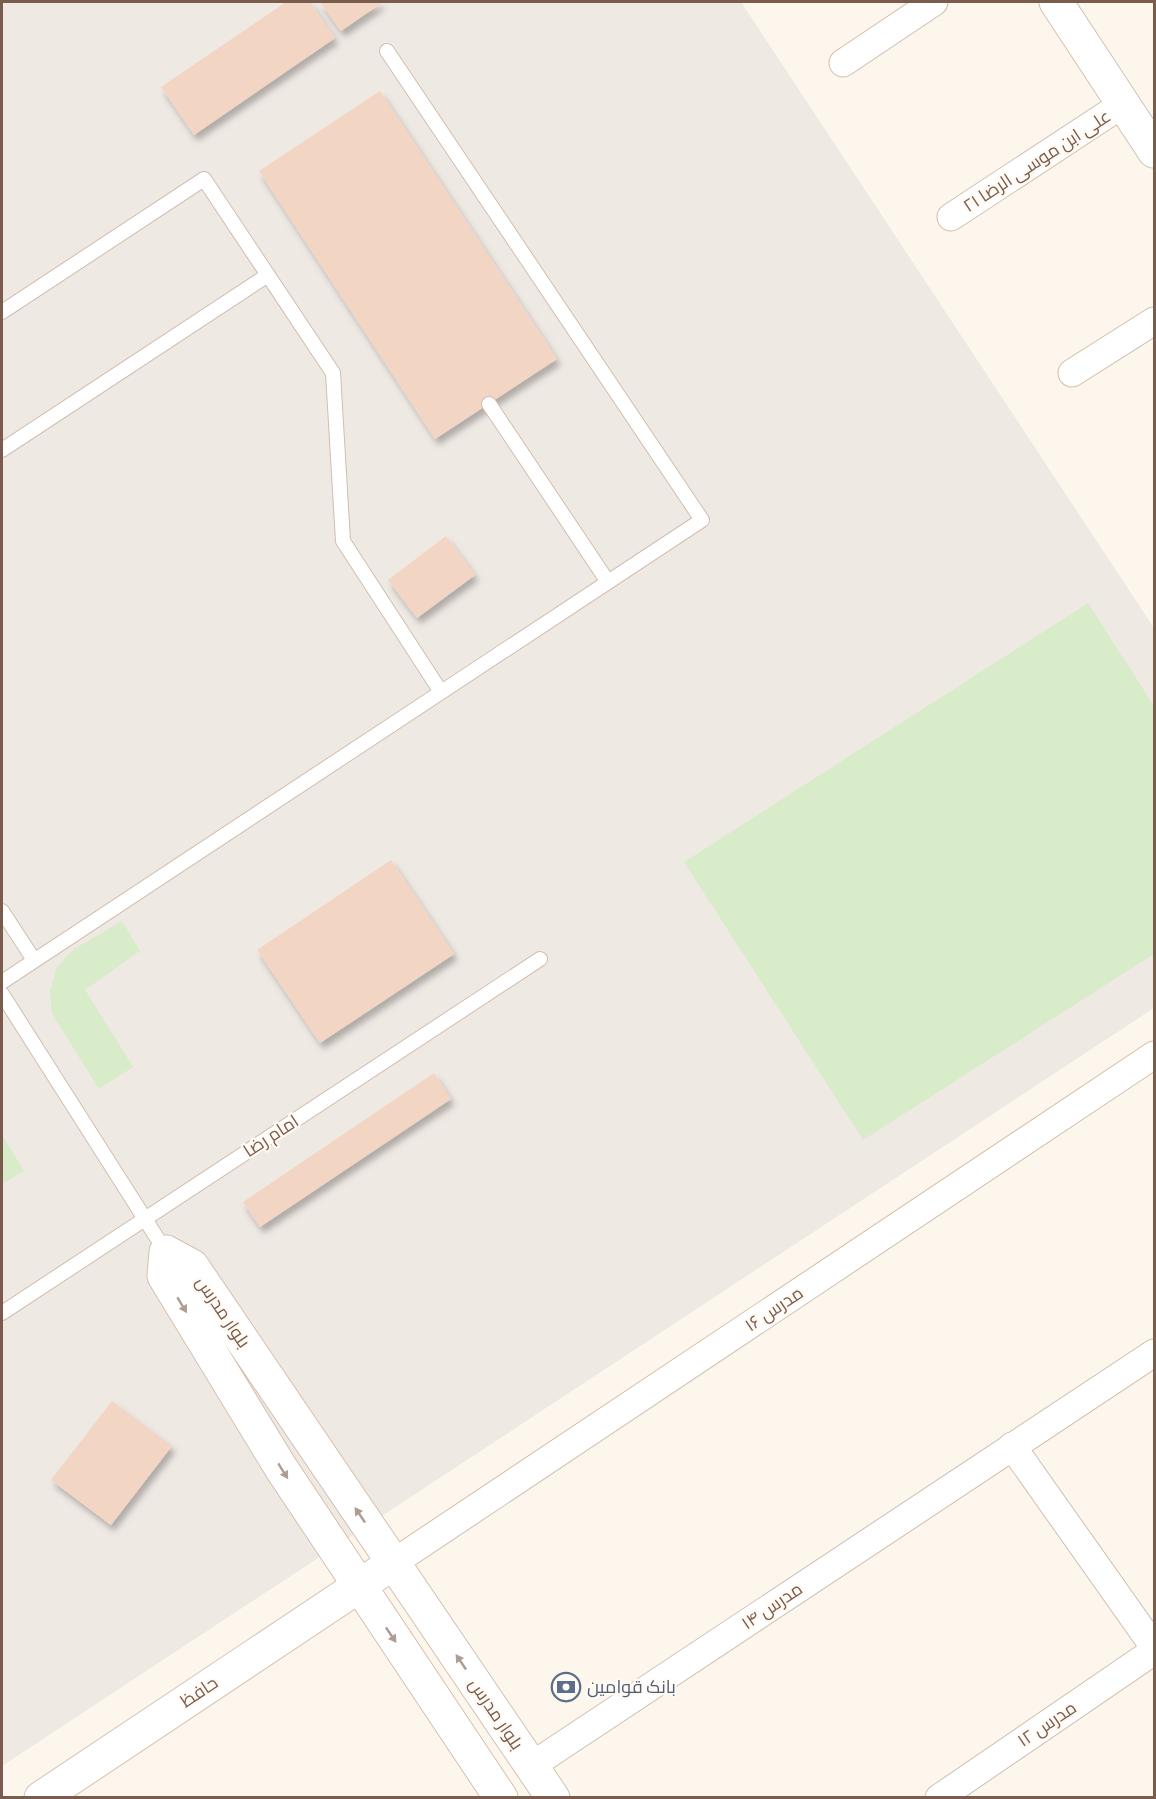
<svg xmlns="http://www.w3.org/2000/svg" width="1156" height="1799" viewBox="0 0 1156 1799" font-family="Barlow,Cairo,sans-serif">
	<defs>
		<filter id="shadow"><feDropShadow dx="3.5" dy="6" stdDeviation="3" flood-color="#0004"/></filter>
	</defs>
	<rect width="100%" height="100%" fill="#fdf6ec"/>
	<!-- industrial -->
	<path fill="#efe9e4" d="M2,2h739l413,626v380l-1152,758z"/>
	<!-- green -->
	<g fill="#d8ecc9">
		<path d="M1088,603l66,103v248l-291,186 -179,-278z"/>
		<path d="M122,921l18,30 -55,39 48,77 -34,22 -47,-75 -2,-23 7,-24 17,-18z"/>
		<path d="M2,1135l22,36 -22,13z"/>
	</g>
	<!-- building -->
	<g fill="#f3d5c3" filter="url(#shadow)">
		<path d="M286,2h24l25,36 -141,97 -33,-48z"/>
		<path d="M320,2h63l-42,29z"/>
		<path d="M380,91l177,268 -122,80 -176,-268z"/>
		<path d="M446,536l29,39 -58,43 -29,-38z"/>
		<path d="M391,860l63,94 -134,89 -63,-93z"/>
		<path d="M434,1073l17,26 -191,128 -17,-25z"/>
		<path d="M112,1401l60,45 -61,79 -60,-45z"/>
	</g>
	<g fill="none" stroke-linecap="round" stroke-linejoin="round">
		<!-- lane casing -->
		<g stroke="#d1beb0" stroke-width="16">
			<g id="lane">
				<path d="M2,312l202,-133 129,194 10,168 98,151"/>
				<path d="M489,404l119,178"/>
				<path d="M2,450l266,-175"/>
				<path d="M2,911l32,49"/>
				<path d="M2,982l700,-462 -315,-469"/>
				<path d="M2,994l164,258"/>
				<path d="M2,1313l538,-354"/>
			</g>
		</g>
		<!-- street casing -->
		<g stroke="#d1beb0" stroke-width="29">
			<g id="street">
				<path d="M843,63l91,-61"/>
				<path d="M951,217l172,-113"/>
				<path d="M1072,373l82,-52"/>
				<path d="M1012,1446l142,201"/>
				<path d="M393,1563l761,-508"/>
				<path d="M531,1766l623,-413"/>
				<path d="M939,1798l215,-147"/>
			</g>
		</g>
		<!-- secondary casing -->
		<g stroke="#d6c0b0" stroke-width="35">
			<g id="secondary">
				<path d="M1056,2l98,149"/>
				<path d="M41,1798l336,-224"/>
				<path d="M501,1798l-220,-330 -117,-192 2,-24 26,14 361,532"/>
			</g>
		</g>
		<!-- lane -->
		<use href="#lane" stroke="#fff" stroke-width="14"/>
		<!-- street -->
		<use href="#street" stroke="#fff" stroke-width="27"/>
		<!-- secondary -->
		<use href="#secondary" stroke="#fff" stroke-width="33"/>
	</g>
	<!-- one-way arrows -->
	<defs><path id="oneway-solid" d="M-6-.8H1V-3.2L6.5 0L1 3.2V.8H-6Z" transform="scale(1.5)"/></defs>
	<g fill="#af9d94">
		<use href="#oneway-solid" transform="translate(182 1305) rotate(59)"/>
		<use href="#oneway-solid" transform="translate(283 1471) rotate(58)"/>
		<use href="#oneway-solid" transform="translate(360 1515) rotate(-124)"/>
		<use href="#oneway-solid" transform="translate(391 1635) rotate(56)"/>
		<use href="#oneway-solid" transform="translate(461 1662) rotate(-124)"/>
	</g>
	<!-- icons -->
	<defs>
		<g id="bank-ring" transform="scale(1.5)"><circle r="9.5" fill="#fffaf3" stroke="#5c6f8a" stroke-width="1.5"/><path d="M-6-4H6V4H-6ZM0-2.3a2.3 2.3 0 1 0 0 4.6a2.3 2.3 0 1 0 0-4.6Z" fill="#5c6f8a"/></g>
	</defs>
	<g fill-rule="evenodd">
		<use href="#bank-ring" x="566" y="1687"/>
	</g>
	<g text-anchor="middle" stroke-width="4.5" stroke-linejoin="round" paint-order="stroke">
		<!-- street labels -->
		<g font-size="18" fill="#7a5c4d" stroke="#fffaf3">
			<text transform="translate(1037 161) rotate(-33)" y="6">علی ابن موسی الرضا ۲۱</text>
			<text transform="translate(271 1136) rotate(-33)" y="6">امام رضا</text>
			<text transform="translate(774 1309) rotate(-34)" y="6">مدرس ۱۶</text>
			<text transform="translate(223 1312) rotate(56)" y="6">بلوار مدرس</text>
			<text transform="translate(772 1606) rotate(-34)" y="6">مدرس ۱۴</text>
			<text transform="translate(199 1692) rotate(-34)" y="6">حافظ</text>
			<text transform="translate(496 1714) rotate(56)" y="6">بلوار مدرس</text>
			<text transform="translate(1047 1724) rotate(-34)" y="6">مدرس ۱۲</text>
		</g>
		<!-- service labels -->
		<g font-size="18" fill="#4e5e75" stroke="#fffaf3" text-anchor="start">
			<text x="587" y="1693">بانک قوامین</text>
		</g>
	</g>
	<!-- border -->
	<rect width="1156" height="1799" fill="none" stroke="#7a5c4d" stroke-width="6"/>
</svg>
